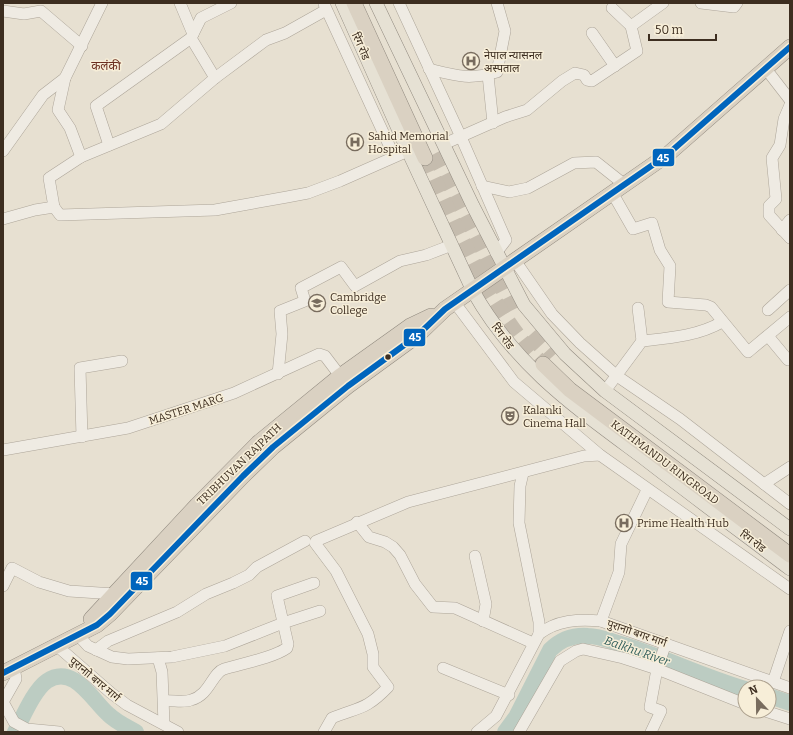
<svg xmlns="http://www.w3.org/2000/svg" width="793" height="735" viewBox="0 0 793 735" font-family="Bitter,'Noto Sans Devanagari',serif">
	<rect width="100%" height="100%" fill="#e7e0d1"/>
	<g fill="none" stroke-linecap="round" stroke-linejoin="round">
		<!-- river -->
		<g stroke="#bcccc2" stroke-width="16">
			<path d="M769,696l21,7"/>
			<path d="M15,732c8,-15 19,-42 32,-51 26,-18 46,20 61,33 8,8 19,13 28,18"/>
			<path d="M505,732l11,-15 34,-67c10,-10 23,-15 38,-14 12,0 25,6 36,9 41,13 80,32 121,44"/>
		</g>
		<!-- highway-tunnel -->
		<g stroke="#c5bcae" stroke-width="15" stroke-dasharray="15 8" stroke-linecap="butt">
			<path d="M434,154l79,156"/>
			<path d="M425,158c30,67 66,154 118,206"/>
			<path d="M530,335l21,23"/>
		</g>
		<!-- minor casing -->
		<g stroke="#ada599" stroke-width="12">
			<g id="minor">
				<path d="M180,3l13,31"/>
				<path d="M399,3l62,134 45,103 -10,13"/>
				<path d="M701,3l33,4 3,-4"/>
				<path d="M324,4l70,152"/>
				<path d="M612,8l19,18"/>
				<path d="M3,11l21,3 17,-3 41,35"/>
				<path d="M592,33l23,33"/>
				<path d="M191,38l24,40"/>
				<path d="M429,69c28,7 40,11 68,3l8,-41 -8,-28"/>
				<path d="M766,69l24,31"/>
				<path d="M488,75l5,48"/>
				<path d="M65,78l-7,32 12,18 11,29"/>
				<path d="M790,105l-6,14 -4,26 -8,13 4,41 -7,7v9l21,23"/>
				<path d="M444,144l61,-27 22,-7 35,-29 13,-8 9,2 3,5 5,1 45,-30 -6,-25 32,-23"/>
				<path d="M109,145l-13,-39 95,-68 10,-20 30,-15"/>
				<path d="M3,151l40,-56 22,-17 37,-75"/>
				<path d="M482,186l27,6 19,-4 46,-25 22,-1 29,23"/>
				<path d="M613,194l20,35 19,-6 8,27 10,16 -2,36 38,3 5,2 37,45 42,-35"/>
				<path d="M54,207l-5,-29 32,-21 80,-33 54,-46 51,-38 19,-7 41,-23"/>
				<path d="M3,219l32,-9 19,-3 6,8 155,-5 72,-13 21,-4 32,-12 68,-30"/>
				<path d="M782,230l8,-10"/>
				<path d="M516,262l36,52 28,29 37,33 63,43 110,85"/>
				<path d="M455,303l59,79 26,22 60,51 190,134"/>
				<path d="M638,308l4,33"/>
				<path d="M768,310l22,-20"/>
				<path d="M768,336l20,24"/>
				<path d="M278,374l4,-40 -2,-23 25,-10 -4,-13 40,-21 14,19 45,-25 26,-6 26,-10"/>
				<path d="M605,391l37,-50c27,-3 56,-5 80,-19"/>
				<path d="M82,437l-2,-69 42,-7"/>
				<path d="M3,450l125,-22 106,-35 85,-39 6,2 19,25"/>
				<path d="M523,473l-3,13 -1,37 20,99v12"/>
				<path d="M764,484l26,-17"/>
				<path d="M357,522l12,15 16,5 8,5 7,8 15,29 18,23 22,1 78,35"/>
				<path d="M475,556l11,48 -3,17"/>
				<path d="M3,586l9,-18 27,14 30,9 46,3"/>
				<path d="M601,621l18,-49 2,-28 26,-54"/>
				<path d="M77,634l11,12 24,11 16,2 44,-2 53,-11 58,-23 37,-12"/>
				<path d="M56,645l55,48 16,12 51,27"/>
				<path d="M96,650l12,-9 69,-29 29,-18 27,-11 16,-8 8,-8 48,-26"/>
				<path d="M158,658l4,14 2,52"/>
				<path d="M14,667l2,12 -13,23 11,20 13,7 32,3"/>
				<path d="M443,668l66,27"/>
				<path d="M773,682l17,6"/>
				<path d="M164,701c9,-1 19,2 27,-1 19,-5 21,-27 33,-31 16,-5 49,-11 63,-21l1,-4 -11,-48 37,-13"/>
				<path d="M765,711l25,8"/>
				<path d="M324,732l8,-14c27,-11 34,-8 56,-31l-15,-20v-13l-5,-20 -32,-63 -21,-28 1,-2 92,-39 176,-46 16,-1"/>
				<path d="M477,732l19,-16 43,-82c18,-14 39,-15 62,-13l172,61 17,-51"/>
				<path d="M519,732l41,-71 16,-10 7,-2 40,9 34,11 88,35"/>
				<path d="M651,732l10,-21 -11,-4 7,-38 9,-26"/>
			</g>
		</g>
		<!-- major casing -->
		<g stroke="#928b80" stroke-width="14">
			<g id="major">
				<path d="M342,3l66,148 65,140c42,75 102,116 169,166 49,38 99,75 148,112"/>
				<path d="M376,3l97,203 51,99 41,49 40,37 185,138"/>
			</g>
		</g>
		<!-- highway casing -->
		<g stroke="#928b80" stroke-width="16">
			<g id="highway">
				<path d="M354,3l71,155"/>
				<path d="M543,364l27,26 220,165"/>
				<path d="M91,619l106,-114 61,-62 82,-67 70,-50 21,-10"/>
				<path d="M3,673l94,-48 13,-11 133,-138 30,-29 75,-61 70,-51 27,-26 222,-154 123,-108"/>
			</g>
		</g>
		<!-- minor -->
		<use href="#minor" stroke="#efebe3" stroke-width="11"/>
		<!-- major -->
		<use href="#major" stroke="#e6e1d4" stroke-width="13"/>
		<!-- highway -->
		<use href="#highway" stroke="#dad1c2" stroke-width="15"/>
		<!-- bus-1 casing -->
		<g stroke="#f7eed8" stroke-width="9">
			<path id="bus-1" d="M3,673l94,-48 13,-11 133,-138 30,-29 75,-61 70,-51 27,-26 222,-154 123,-108"/>
		</g>
		<!-- bus-1 -->
		<use href="#bus-1" stroke="#0065bd" stroke-width="6"/>
	</g>
	<!-- icons -->
	<defs>
		<g id="hospital-ring" transform="scale(0.9)"><circle r="9.5" fill="#f7eed8" stroke="#786c5e" stroke-width="1.5"/><path d="M-5-5h3v3.5h4V-5h3V5h-3V1.5h-4V5h-3Z" fill="#786c5e"/></g>
		<g id="university-ring" transform="scale(0.9)"><circle r="9.5" fill="#f7eed8" stroke="#786c5e" stroke-width="1.5"/><path d="M0-5L7-2L0 1L-7-2ZM-4 1L0 2.5L4 1V4Q0 6-4 4Z" fill="#786c5e"/></g>
		<g id="theatre-ring" transform="scale(0.9)"><circle r="9.5" fill="#f7eed8" stroke="#786c5e" stroke-width="1.5"/><path d="M-5-5.5Q0-4 5-5.5V0Q5 5 0 6Q-5 5-5 0ZM-3.3-2.5H-1v1.5H-3.3ZM1-2.5H3.3v1.5H1ZM-2.8 1Q0 5.5 2.8 1Z" fill="#786c5e"/></g>
	</defs>
	<g fill-rule="evenodd">
		<use href="#hospital-ring" x="471" y="61"/>
		<use href="#hospital-ring" x="355" y="142"/>
		<use href="#university-ring" x="317" y="303"/>
		<use href="#theatre-ring" x="510" y="416"/>
		<use href="#hospital-ring" x="624" y="523"/>
	</g>
	<!-- markers -->
	<circle fill="#3d2e20" stroke="#f7eed8" stroke-width="1.5" cx="388" cy="357" r="3.5"/>
	<g text-anchor="middle" stroke-width="3" stroke-linejoin="round" paint-order="stroke">
		<!-- street labels -->
		<g font-size="11" fill="#3d2e20" stroke="#f7eed8">
			<text transform="translate(361 46) rotate(66)" y="4">रिंग रोड</text>
			<text transform="translate(503 336) rotate(53)" y="4">रिंग रोड</text>
			<text transform="translate(186 409) rotate(-18)" y="4">MASTER MARG</text>
			<text transform="translate(665 462) rotate(37)" y="4">KATHMANDU RINGROAD</text>
			<text transform="translate(239 464) rotate(-44)" y="4">TRIBHUVAN RAJPATH</text>
			<text transform="translate(753 541) rotate(37)" y="4">रिंग रोड</text>
			<text transform="translate(637 633) rotate(19)" y="4">पुरानाो बगर मार्ग</text>
			<text transform="translate(95 679) rotate(40)" y="4">पुरानाो बगर मार्ग</text>
		</g>
		<!-- poi labels -->
		<g font-size="11" fill="#3d2e20" stroke="#f7eed8" text-anchor="start">
			<text x="484" y="59">नेपाल न्यासनल<tspan x="484" dy="13">अस्पताल</tspan></text>
			<text x="368" y="140">Sahid Memorial<tspan x="368" dy="13">Hospital</tspan></text>
			<text x="330" y="301">Cambridge<tspan x="330" dy="13">College</tspan></text>
			<text x="523" y="414">Kalanki<tspan x="523" dy="13">Cinema Hall</tspan></text>
			<text x="637" y="527">Prime Health Hub</text>
		</g>
		<!-- neighbourhood labels -->
		<g font-size="12" fill="#6b2e1e" stroke="#f7eed8">
			<text x="106" y="70">कलंकी</text>
		</g>
		<!-- water labels -->
		<g font-size="12" font-style="italic" fill="#2f5d5a" stroke="#f7eed8">
			<text transform="translate(637 651) rotate(19)" y="4">Balkhu River</text>
		</g>
	</g>
	<g stroke="#f7eed8" stroke-width="1.5">
		<rect x="652" y="148" width="23" height="19" rx="4" fill="#0065bd"/>
		<rect x="403" y="328" width="23" height="19" rx="4" fill="#0065bd"/>
		<rect x="130" y="571" width="23" height="20" rx="4" fill="#0065bd"/>
	</g>
	<g font-size="11" text-anchor="middle" font-weight="bold" fill="#fff">
		<text x="663" y="162">45</text>
		<text x="415" y="341">45</text>
		<text x="142" y="585">45</text>
	</g>
	<!-- border -->
	<rect width="793" height="735" fill="none" stroke="#3d2e20" stroke-width="8"/>
	<!-- north arrow -->
	<g transform="translate(757 699) rotate(338)"><circle r="19" fill="#f7eed8" stroke="#ada18e"/>
	<path d="M0-3L7 15L0 10L-7 15Z" fill="#786c5e"/>
	<text y="-6" font-size="11" font-weight="bold" text-anchor="middle" fill="#3d2e20">N</text>
	</g>
	<!-- scale -->
	<path d="M649 34v6h67v-6" fill="none" stroke="#3d2e20" stroke-width="2"/>
	<text x="655" y="34" font-size="12" fill="#3d2e20" stroke="#f7eed8" stroke-width="3" paint-order="stroke">50 m</text>
</svg>
